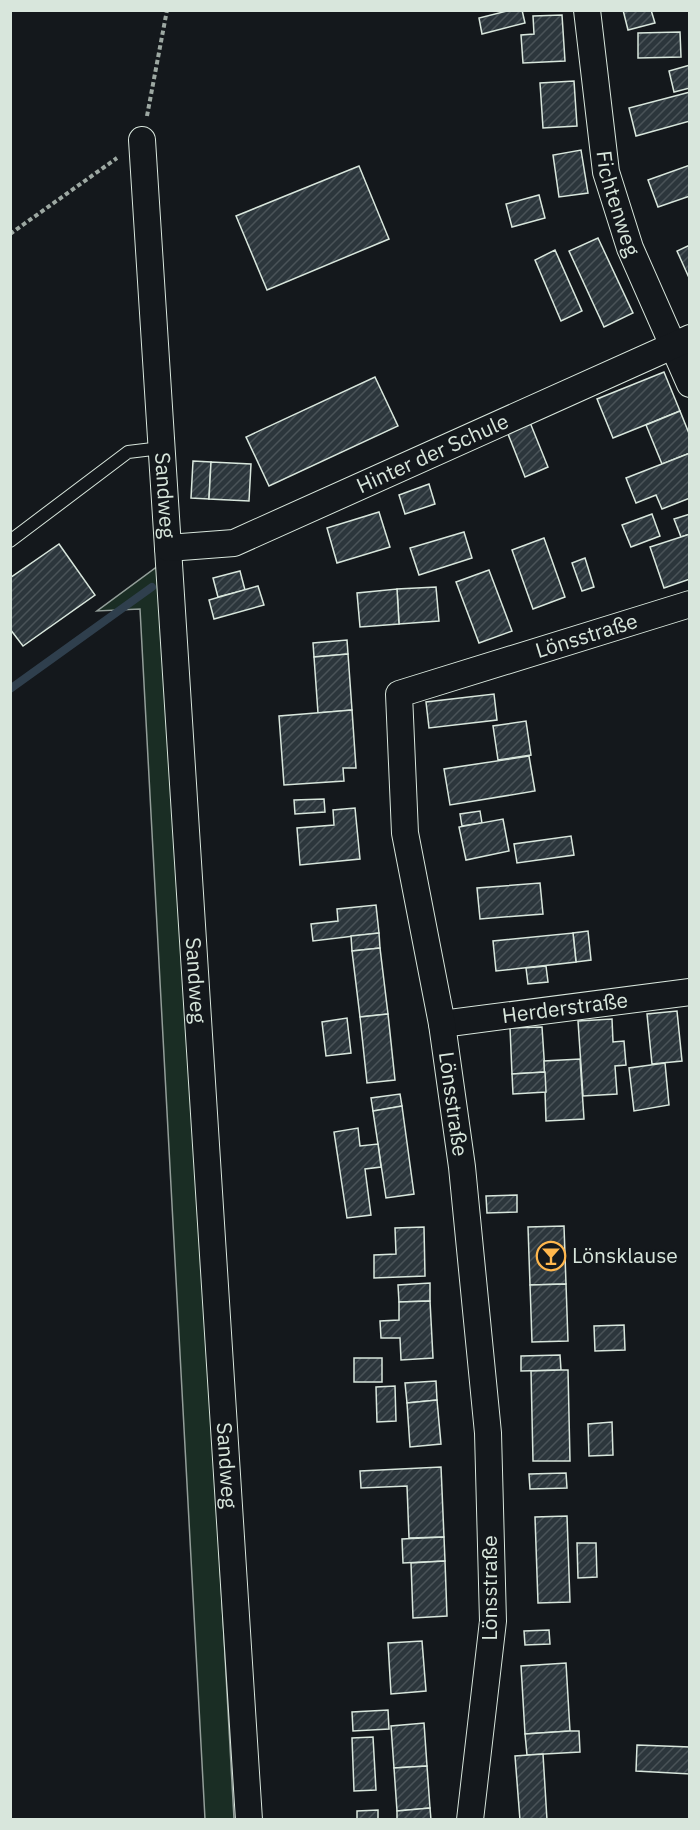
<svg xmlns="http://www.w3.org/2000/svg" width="700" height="1830" viewBox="0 0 700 1830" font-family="'IBM Plex Sans',sans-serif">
	<defs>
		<pattern id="building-hatch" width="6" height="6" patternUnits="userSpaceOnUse" patternTransform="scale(1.5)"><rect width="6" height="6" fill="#2c363c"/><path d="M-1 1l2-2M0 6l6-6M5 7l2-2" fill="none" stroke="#4a5358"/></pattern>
	</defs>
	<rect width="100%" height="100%" fill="#14181c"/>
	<!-- green -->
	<path fill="#1a2d24" stroke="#939e99" stroke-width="1.5" d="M158,566l44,673 32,580h-29l-65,-1210 -43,2z"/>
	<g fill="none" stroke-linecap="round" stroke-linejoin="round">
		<!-- stream -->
		<path stroke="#2f3f4d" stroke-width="8" d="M10,689l142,-102"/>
	</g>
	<!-- building -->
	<g fill="url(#building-hatch)" stroke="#d8e6dc" stroke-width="1.5">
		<path d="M511,10h11l3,13 -43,11 -3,-16z"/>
		<path d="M623,10h28l4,13 -27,7z"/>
		<path d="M562,15l3,46 -42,2 -2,-28 13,-1 -1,-18z"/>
		<path d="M680,32l1,25 -43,1v-25z"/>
		<path d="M690,65v23l-16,4 -5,-21z"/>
		<path d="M574,81l3,45 -34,2 -3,-45z"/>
		<path d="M690,92v29l-54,15 -7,-28z"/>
		<path d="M581,150l7,43 -29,4 -6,-42z"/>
		<path d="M690,165v31l-32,11 -10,-27z"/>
		<path d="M359,166l30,73 -122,51 -31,-74z"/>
		<path d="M539,195l6,23 -33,9 -6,-23z"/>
		<path d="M598,238l35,75 -29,14 -35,-76z"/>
		<path d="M690,245v35l-13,-29z"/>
		<path d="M555,250l27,61 -21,10 -26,-61z"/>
		<path d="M664,372l16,39 -67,27 -16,-39z"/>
		<path d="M375,377l23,49 -129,60 -23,-49z"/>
		<path d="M680,411l10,25v17l-28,11 -16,-39z"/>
		<path d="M529,420l19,47 -23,10 -19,-48z"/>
		<path d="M690,453v45l-28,11 -6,-14 -20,8 -10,-25z"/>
		<path d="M193,461l18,1 -2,37 -18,-1z"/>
		<path d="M211,462l40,2 -2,37 -40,-2z"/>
		<path d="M429,484l6,20 -30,10 -6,-19z"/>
		<path d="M379,512l11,35 -53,16 -10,-35z"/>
		<path d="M652,514l8,22 -29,11 -9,-22z"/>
		<path d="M690,514v20l-9,3 -7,-18z"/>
		<path d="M464,532l8,26 -53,17 -9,-27z"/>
		<path d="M690,534v45l-26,9 -14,-41z"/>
		<path d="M544,538l21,59 -32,12 -21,-59z"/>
		<path d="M59,544l36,51 -72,51 -13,-17v-51z"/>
		<path d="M585,558l9,29 -12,4 -10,-28z"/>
		<path d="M489,570l23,61 -33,12 -23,-61z"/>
		<path d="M240,571l5,19 -27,7 -5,-19z"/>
		<path d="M258,586l6,19 -50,14 -5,-19z"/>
		<path d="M436,587l3,34 -40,3 -2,-35z"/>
		<path d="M397,589l2,35 -39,3 -3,-34z"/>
		<path d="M347,640l1,14 -34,3 -1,-14z"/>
		<path d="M348,654l4,56 -34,3 -4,-56z"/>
		<path d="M494,694l3,26 -68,8 -3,-26z"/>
		<path d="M352,710l4,58h-13l1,13 -60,4 -5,-69z"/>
		<path d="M526,721l5,34 -33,5 -5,-34z"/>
		<path d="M529,756l6,35 -85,14 -6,-36z"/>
		<path d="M324,799l1,13 -30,2 -1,-14z"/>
		<path d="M355,808l5,51 -60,6 -3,-37 37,-3 -1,-15z"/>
		<path d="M480,811l2,12 -20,3 -2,-12z"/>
		<path d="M503,819l6,32 -43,9 -7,-33z"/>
		<path d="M571,836l3,19 -57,8 -3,-19z"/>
		<path d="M540,883l3,31 -63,5 -3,-31z"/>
		<path d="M376,905l3,28 -66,8 -2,-17 27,-3 -1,-12z"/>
		<path d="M588,931l3,29 -15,2 -3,-29z"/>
		<path d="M379,933l1,15 -28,3 -1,-15z"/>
		<path d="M573,933l3,29 -80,9 -3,-30z"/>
		<path d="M380,948l8,66 -28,3 -8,-66z"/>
		<path d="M546,966l2,16 -20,2 -2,-16z"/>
		<path d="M677,1011l5,50 -30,3 -5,-50z"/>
		<path d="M388,1014l7,66 -28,3 -7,-66z"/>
		<path d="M347,1018l4,35 -25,3 -4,-34z"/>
		<path d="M612,1019l1,23 11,-1 2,24 -11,1 2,28 -34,2 -5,-75z"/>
		<path d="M542,1027l3,45 -33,2 -2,-46z"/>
		<path d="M580,1059l4,60 -38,2 -2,-60z"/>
		<path d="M665,1063l4,42 -35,6 -5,-43z"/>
		<path d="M545,1072l1,20 -33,2 -1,-20z"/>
		<path d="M400,1094l2,12 -29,5 -2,-13z"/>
		<path d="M402,1106l12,88 -28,4 -13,-87z"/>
		<path d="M358,1128l2,18 18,-2 3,23 -16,2 6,46 -24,3 -13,-86z"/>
		<path d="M517,1195v17l-30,1 -1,-17z"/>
		<path d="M564,1226l2,58 -36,1 -2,-58z"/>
		<path d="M424,1227l1,49 -51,2v-23l22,-1 -1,-26z"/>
		<path d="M430,1283v18l-31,1 -1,-17z"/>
		<path d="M566,1284l2,57 -36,1 -2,-57z"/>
		<path d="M430,1301l3,57 -32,2 -1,-22h-19l-1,-17 19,-1v-18z"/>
		<path d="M624,1325l1,25 -30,1 -1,-25z"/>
		<path d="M560,1355l1,15 -40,1v-15z"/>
		<rect x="354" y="1358" width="28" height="24"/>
		<path d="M561,1370h7l2,91h-37l-2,-90z"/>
		<path d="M436,1381l1,19 -30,3 -2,-20z"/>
		<path d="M395,1386l1,35 -19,1 -1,-35z"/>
		<path d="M437,1400l4,44 -31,3 -3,-44z"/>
		<path d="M612,1422l1,33 -24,1 -1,-32z"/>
		<path d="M441,1467l3,70 -35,1 -2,-52 -46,2 -1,-17z"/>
		<path d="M566,1473l1,15 -37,1 -1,-15z"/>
		<path d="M567,1516l3,86 -32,1 -3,-86z"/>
		<path d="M444,1537l1,24 -42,2 -1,-24z"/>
		<path d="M577,1543h19l1,34 -19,1z"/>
		<path d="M445,1561l2,55 -34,2 -2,-55z"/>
		<path d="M549,1630l1,14 -25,1 -1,-14z"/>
		<path d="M422,1641l4,50 -35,3 -3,-51z"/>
		<path d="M566,1663l4,68 -45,3 -4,-68z"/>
		<path d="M388,1710l1,19 -36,2 -1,-19z"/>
		<path d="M424,1723l3,43 -33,2 -3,-42z"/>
		<path d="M570,1731h9l1,21 -53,3 -2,-21z"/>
		<path d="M373,1737l3,53 -22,1 -2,-53z"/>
		<path d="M637,1745l53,2v27l-54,-3z"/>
		<path d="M543,1754l4,66h-27l-5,-64z"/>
		<path d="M427,1766l3,42 -33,3 -3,-43z"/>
		<path d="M430,1808l1,12h-34v-9z"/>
		<path d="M378,1810v10h-21v-9z"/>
	</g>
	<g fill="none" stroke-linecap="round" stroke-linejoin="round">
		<!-- service casing -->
		<g stroke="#d8e6dc" stroke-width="14">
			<path id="service" d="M10,541l118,-89 33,-4"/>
		</g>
		<!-- minor casing -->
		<g stroke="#d8e6dc" stroke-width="28">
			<g id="minor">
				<path id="s1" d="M587,10l19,162 24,76 60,136"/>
				<path id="s2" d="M142,140l107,1680"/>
				<path id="s3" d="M168,548l66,-5 456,-205"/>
				<path id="s4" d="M442,1024l248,-32"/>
				<path id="s5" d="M470,1820l23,-199 -5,-188 -26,-266 -20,-143 -37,-191 -6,-139 291,-90"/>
			</g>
		</g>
		<!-- path -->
		<g stroke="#9da8a2" stroke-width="4" stroke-dasharray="4.5 3" stroke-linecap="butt">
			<path d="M147,116l20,-106"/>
			<path d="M10,234l107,-76"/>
		</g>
		<!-- service -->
		<use href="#service" stroke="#14181c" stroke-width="12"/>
		<!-- minor -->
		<use href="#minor" stroke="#14181c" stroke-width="26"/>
	</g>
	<!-- icons -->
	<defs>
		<g id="bar-ring" transform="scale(1.5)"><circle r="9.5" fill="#14181c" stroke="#ffb74d" stroke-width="1.5"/><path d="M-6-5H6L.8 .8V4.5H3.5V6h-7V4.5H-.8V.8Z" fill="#ffb74d"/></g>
	</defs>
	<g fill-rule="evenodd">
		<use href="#bar-ring" x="551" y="1256"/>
	</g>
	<g text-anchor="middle" stroke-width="4.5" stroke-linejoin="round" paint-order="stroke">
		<!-- street labels -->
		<g font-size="21" fill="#d8e6dc" stroke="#14181c">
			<text dy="7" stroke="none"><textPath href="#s1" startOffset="196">Fichtenweg</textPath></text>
			<text dy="7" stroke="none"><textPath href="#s3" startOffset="284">Hinter der Schule</textPath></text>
			<text dy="7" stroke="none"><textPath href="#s2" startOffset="356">Sandweg</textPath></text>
			<text dy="7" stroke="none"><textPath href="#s5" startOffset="1330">Lönsstraße</textPath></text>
			<text dy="7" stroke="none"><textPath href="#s2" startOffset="842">Sandweg</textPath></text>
			<text dy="7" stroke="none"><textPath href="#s4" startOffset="124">Herderstraße</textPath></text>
			<text transform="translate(453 1104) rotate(82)" y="7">Lönsstraße</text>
			<text dy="7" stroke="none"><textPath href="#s2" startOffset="1328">Sandweg</textPath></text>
			<text transform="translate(490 1588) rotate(-90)" y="7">Lönsstraße</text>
		</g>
		<!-- poi labels -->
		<g font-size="21" fill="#d8e6dc" stroke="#14181c" text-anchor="start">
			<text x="572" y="1263">Lönsklause</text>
		</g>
	</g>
	<!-- border -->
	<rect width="700" height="1830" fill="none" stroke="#d8e6dc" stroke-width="24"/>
</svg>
